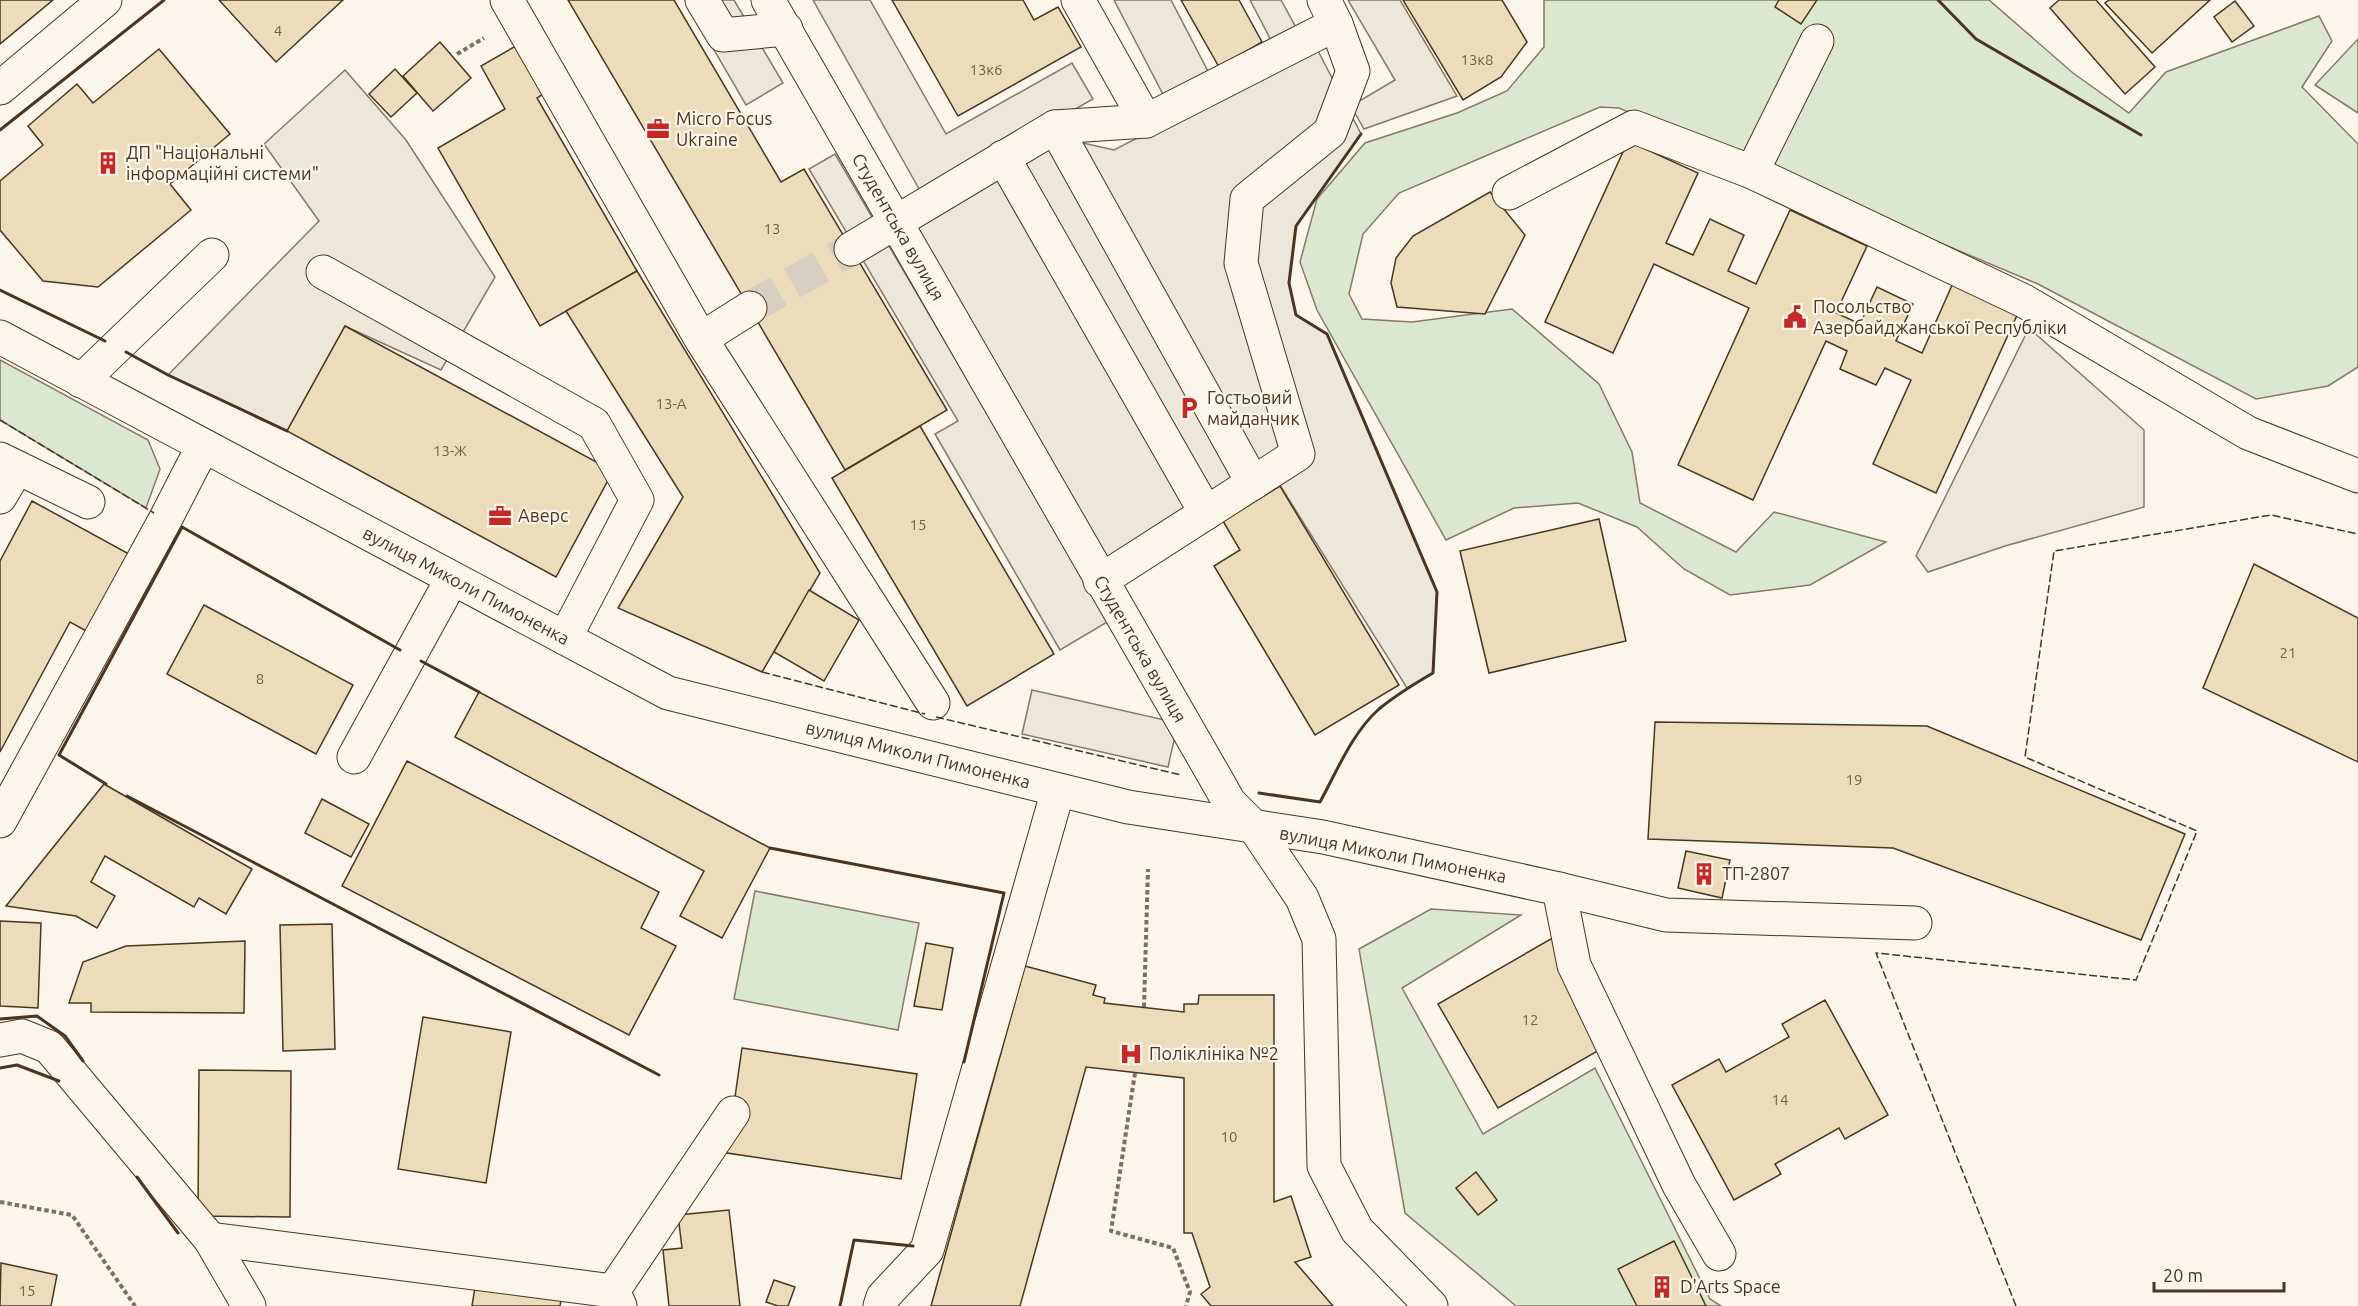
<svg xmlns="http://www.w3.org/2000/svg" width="2358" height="1306" viewBox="0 0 2358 1306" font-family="Ubuntu,sans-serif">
	<rect width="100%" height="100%" fill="#fbf6e9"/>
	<!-- green -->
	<g fill="#dce7d0" stroke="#887966" stroke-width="1.5">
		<path d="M1544,0h445l84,73 56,40 37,-41 153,-56 13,25 -30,46 56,57v223l-30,19 -72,13 -218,-115 -419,-176 -19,-1 -201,86 -36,41 -14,60 13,25 50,3 100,-13 87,75 33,68 8,51 96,49 38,-40 112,30 -76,43 -80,10 -46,-26 -47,-42 -59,-24 -64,5 -68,32 -129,-230 -17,-48 17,-63 48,-56 92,-30 50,-22 37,-44z"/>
		<path d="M2358,39v74l-43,-28z"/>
		<path d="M0,360l148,80 12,29 -14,39 -146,-88z"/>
		<path d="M755,891l164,32 -21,107 -164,-31z"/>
		<path d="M1431,909l90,6 -119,73 81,146 112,-66 115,231 11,7h-205l-111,-93 -46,-264z"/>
	</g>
	<!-- parking -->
	<g fill="#ede7d9" stroke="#887966" stroke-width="1.5">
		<path d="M685,0h49l49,83 -37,22z"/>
		<path d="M813,0h57l76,134 126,-71 21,36 -170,97z"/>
		<path d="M1114,0h57l41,79 -45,23z"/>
		<path d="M1250,0h31l18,33 -25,13z"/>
		<path d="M1348,0h52l57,96 -93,33 -13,-23 44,-26z"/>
		<path d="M1316,47l45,87 -65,92 -7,57 7,32 31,19 110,258 -4,81 -26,15 -129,-206 -159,96 -204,-351 150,-88 49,11z"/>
		<path d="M345,70l61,70 89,137 -54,93 -96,-44 -58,105 -119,-56 151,-154 -55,-77z"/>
		<path d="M835,154l274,467 -49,29 -125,-216 23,-13 -149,-252z"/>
		<path d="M2029,328l115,102v77l-139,39 -77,26 -12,-16z"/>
		<path d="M1032,690l146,33 -10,44 -146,-33z"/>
	</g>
	<!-- building -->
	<g fill="#ecdcbc" stroke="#4a3520" stroke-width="1.5">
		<path d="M0,0h53l-53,44z"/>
		<path d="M219,0h124l-67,62z"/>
		<path d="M568,0h106l107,182 23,-13 143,241 -102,60z"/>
		<path d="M892,0h131l11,20 24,-13 23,40 -123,69z"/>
		<path d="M1181,0h58l23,42 -43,25z"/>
		<path d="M1403,0h99l25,42 -26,35 -38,23z"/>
		<path d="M1779,0h38l-16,24 -26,-17z"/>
		<path d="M2059,0h37l59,67 -30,27 -75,-86z"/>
		<path d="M2109,0h101l-58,53 -47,-50z"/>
		<path d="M2235,1l19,25 -22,16 -18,-25z"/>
		<path d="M440,42l31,36 -38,33 -30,-35z"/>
		<path d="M521,43l27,48 -11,7 100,173 -97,55 -102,-178 67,-39 -24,-43z"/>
		<path d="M159,49l71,85 -60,50 21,26 -93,77 -55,-6 -43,-51v-49l43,-36 -15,-19 49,-42 16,19z"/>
		<path d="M395,69l22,24 -26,24 -22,-23z"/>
		<path d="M1628,141l70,32 -32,70 27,12 17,-36 34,16 -16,36 28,13 34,-74 77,36 -31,67 24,11 17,-37 36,17 -17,37 26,12 31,-70 65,30 -82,180 -63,-29 38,-84 -26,-12 -9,17 -36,-16 7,-18 -21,-10 -73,159 -75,-35 71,-157 -95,-44 -41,89 -68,-31z"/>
		<path d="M1490,192l35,43 -40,79 -88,-7 -6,-24 5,-25 17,-22z"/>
		<path d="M637,271l183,302 -58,99 -144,-64 65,-111 -117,-186z"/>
		<path d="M345,326l268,145 -57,106 -269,-146z"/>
		<path d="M920,426l134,228 -87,52 -135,-228z"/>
		<path d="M1280,486l119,199 -84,50 -101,-169 26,-16 -17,-29z"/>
		<path d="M32,501l97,53 -41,78 -18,-10 -70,130v-191z"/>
		<path d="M1599,519l27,122 -137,32 -29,-122z"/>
		<path d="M2254,564l104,54v144l-155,-74z"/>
		<path d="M809,590l50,30 -35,61 -50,-29z"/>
		<path d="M204,605l149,80 -37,69 -149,-80z"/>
		<path d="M479,692l291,156 -48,90 -42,-22 24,-45 -249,-134z"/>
		<path d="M1655,722l272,4 258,108 -44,106 -248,-92 -245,-9z"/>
		<path d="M407,761l252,131 -18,36 35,18 -47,89 -287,-149z"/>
		<path d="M104,784l148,85 -26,45 -27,-16 -5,9 -89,-51 -14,26 24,14 -18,32 -21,-12 -70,-10z"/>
		<path d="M322,799l47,25 -18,33 -46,-24z"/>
		<path d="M1686,851l44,9 -8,38 -44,-10z"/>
		<path d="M0,921l41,2 -3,85 -38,-2z"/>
		<path d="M332,924l3,125 -52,2 -3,-126z"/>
		<path d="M1563,932l59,105 -124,71 -60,-104z"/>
		<path d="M245,941l-1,72 -153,-1v-9h-22l14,-41 43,-16z"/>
		<path d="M926,943l27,5 -11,62 -28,-4z"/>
		<path d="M1025,966l71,19 -3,10 12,3 -1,5 80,9v-8h14l1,-9h75v207l17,-6 20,61 -16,5 38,44h-122l-10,-12 9,-7 -18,-54h-8v-155l-98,-11 -66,239h-89z"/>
		<path d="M1825,1000l63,115 -43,24 -6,-11 -64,36 6,10 -47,26 -62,-115 47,-26 7,13 63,-35 -7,-13z"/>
		<path d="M423,1017l88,15 -25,151 -88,-14z"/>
		<path d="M742,1048l175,26 -16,105 -174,-26z"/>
		<path d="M199,1070l92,1 -1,146 -92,-1z"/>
		<path d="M1476,1172l21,28 -19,15 -22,-27z"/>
		<path d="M729,1210l11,96h-71l-6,-56 19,-2 -4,-33z"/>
		<path d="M1674,1241l32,65h-69l-19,-37z"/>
		<path d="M1,1263l56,12 -6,31h-51z"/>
		<path d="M774,1280l21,7 -7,19h-10l-12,-4z"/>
		<path d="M476,1281l86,13 -2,12h-88z"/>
	</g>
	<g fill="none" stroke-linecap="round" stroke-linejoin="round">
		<!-- minor-tunnel -->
		<path stroke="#d8cfc1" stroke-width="33" stroke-dasharray="33 16" stroke-linecap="butt" d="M750,308l101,-59"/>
		<!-- minor casing -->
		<g stroke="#4a3520" stroke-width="35">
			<g id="minor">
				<path d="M507,0l194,339 232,364"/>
				<path d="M702,0l21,35 63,-6"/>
				<path d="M768,0l451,784 10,18 26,26 47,70 17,41 5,227 33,64 74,76"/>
				<path d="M1078,0l68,121"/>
				<path d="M0,88l105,-88"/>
				<path d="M1055,127l198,356"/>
				<path d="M1003,157l203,356"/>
				<path d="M1752,172l65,-131"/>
				<path d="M1509,193l125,-66 118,45 272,129 224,132 110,43"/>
				<path d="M851,249l204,-122 91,-6 190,-97 -12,-24"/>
				<path d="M323,272l271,152 43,76 -72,138"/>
				<path d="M0,337l668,356 460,114 195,30 236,52 107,26 249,8"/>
				<path d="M701,339l49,-31"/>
				<path d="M81,381l131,-126"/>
				<path d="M0,459l88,43"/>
				<path d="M0,497l17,-29"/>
				<path d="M1100,581l198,-127 -57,-191 6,-64 83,-67 23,-61 -17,-47"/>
				<path d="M354,757l98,-178"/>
				<path d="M0,821l165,-301 38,-74"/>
				<path d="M1559,889l15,76 105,220 40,69"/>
				<path d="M0,1040l22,-4 27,11 161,192 39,67"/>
				<path d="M210,1239l403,52 7,15"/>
				<path d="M613,1291l120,-178"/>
				<path d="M880,1306l3,-9 44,-47 131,-460"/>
			</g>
		</g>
		<!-- path -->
		<g stroke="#7f6f5c" stroke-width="4" stroke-dasharray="4.5 3" stroke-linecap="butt">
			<path d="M457,54l27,-16"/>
			<path d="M1144,1007l4,-138"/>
			<path d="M1135,1073l-24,158 62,17 17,44 -4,14"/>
			<path d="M0,1202l72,13 63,91"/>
		</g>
		<!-- minor -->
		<use href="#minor" stroke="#fbf6e9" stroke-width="33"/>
		<!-- fence -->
		<g stroke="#4a3520" stroke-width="1.5" stroke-dasharray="8 3" stroke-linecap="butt">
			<path d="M0,420l154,93"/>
			<path d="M762,672l163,42"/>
			<path d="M936,717l245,58"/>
			<path d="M2016,1306l-140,-353 260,27 61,-149 -172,-74 29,-206 217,-36 87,19"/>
		</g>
		<!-- wall -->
		<g stroke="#4a3520" stroke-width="3">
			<path d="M1938,0l38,39 165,96"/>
			<path d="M0,130l164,-130"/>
			<path d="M0,290l105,51"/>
			<path d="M126,352l42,23 119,56"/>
			<path d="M421,661l58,31"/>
			<path d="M106,784l-47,-29 123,-228 218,123"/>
			<path d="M1259,793l61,9c17,-31 32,-69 59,-93 17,-14 35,-25 54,-36l4,-81 -110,-258 -31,-19 -7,-32 7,-57 65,-92"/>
			<path d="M127,796l532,279"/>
			<path d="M770,848l234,45 -40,169"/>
			<path d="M0,1019l37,-3 28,20 18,25"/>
			<path d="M0,1068l17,-3 42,16"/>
			<path d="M137,1177l41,56"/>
			<path d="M840,1306l14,-66 59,6"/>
		</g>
	</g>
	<!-- icons -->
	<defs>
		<g id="office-bare" transform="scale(1.8)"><path d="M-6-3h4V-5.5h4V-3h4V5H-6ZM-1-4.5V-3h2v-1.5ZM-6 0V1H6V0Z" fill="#c62828" stroke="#fbf6e9" stroke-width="2.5" paint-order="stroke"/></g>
		<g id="building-bare" transform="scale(1.8)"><path d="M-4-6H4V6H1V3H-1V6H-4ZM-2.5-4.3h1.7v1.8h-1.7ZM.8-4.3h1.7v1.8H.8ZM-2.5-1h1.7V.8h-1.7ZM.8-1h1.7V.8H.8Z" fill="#c62828" stroke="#fbf6e9" stroke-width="2.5" paint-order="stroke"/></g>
		<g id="civic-bare" transform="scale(1.8)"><path d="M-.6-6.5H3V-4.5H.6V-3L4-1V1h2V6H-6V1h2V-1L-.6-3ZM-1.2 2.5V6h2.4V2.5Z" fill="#c62828" stroke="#fbf6e9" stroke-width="2.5" paint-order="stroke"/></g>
		<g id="parking-bare" transform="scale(1.8)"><path d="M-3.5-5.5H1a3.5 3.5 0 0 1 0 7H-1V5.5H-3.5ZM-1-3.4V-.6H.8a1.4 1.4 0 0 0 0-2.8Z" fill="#c62828" stroke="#fbf6e9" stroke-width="2.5" paint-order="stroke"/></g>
		<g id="hospital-bare" transform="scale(1.8)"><path d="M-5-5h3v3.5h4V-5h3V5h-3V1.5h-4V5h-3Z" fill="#c62828" stroke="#fbf6e9" stroke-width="2.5" paint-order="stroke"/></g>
	</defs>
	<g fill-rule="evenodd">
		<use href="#office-bare" x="658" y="129"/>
		<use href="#building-bare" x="108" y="163"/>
		<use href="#civic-bare" x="1795" y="317"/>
		<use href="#parking-bare" x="1189" y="408"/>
		<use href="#office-bare" x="500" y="516"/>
		<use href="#building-bare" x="1704" y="874"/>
		<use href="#hospital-bare" x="1131" y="1054"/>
		<use href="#building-bare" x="1662" y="1287"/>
	</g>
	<g text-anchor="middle" stroke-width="4.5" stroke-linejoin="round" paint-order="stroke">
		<!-- number labels -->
		<g font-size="15" fill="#725f47">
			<text x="278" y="36">4</text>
			<text x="1477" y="65">13к8</text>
			<text x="986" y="75">13к6</text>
			<text x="772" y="234">13</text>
			<text x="671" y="409">13-А</text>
			<text x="450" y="456">13-Ж</text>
			<text x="918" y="530">15</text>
			<text x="2288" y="658">21</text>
			<text x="260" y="684">8</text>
			<text x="1854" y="785">19</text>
			<text x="1530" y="1025">12</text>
			<text x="1780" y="1105">14</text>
			<text x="1229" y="1142">10</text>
			<text x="27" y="1296">15</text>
		</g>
		<!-- poi labels -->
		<g font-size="18" fill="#4a3520" stroke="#fbf6e9" text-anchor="start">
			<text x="676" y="125">Micro Focus<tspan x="676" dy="21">Ukraine</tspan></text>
			<text x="126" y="159">ДП "Національні<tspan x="126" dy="21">інформаційні системи"</tspan></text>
			<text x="1813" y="313">Посольство<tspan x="1813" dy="21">Азербайджанської Республіки</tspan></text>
			<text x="1207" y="404">Гостьовий<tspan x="1207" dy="21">майданчик</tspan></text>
			<text x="518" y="522">Аверс</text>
			<text x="1722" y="880">ТП-2807</text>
			<text x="1149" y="1060">Поліклініка №2</text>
			<text x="1680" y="1293">D'Arts Space</text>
		</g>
		<!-- street labels -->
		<g font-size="18" fill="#4a3520" stroke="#fbf6e9">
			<text transform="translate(898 227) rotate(60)" y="6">Студентська вулиця</text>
			<text transform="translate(466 586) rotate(28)" y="6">вулиця Миколи Пимоненка</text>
			<text transform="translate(1140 649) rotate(60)" y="6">Студентська вулиця</text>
			<text transform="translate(918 755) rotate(14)" y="6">вулиця Миколи Пимоненка</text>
			<text transform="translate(1393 855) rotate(11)" y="6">вулиця Миколи Пимоненка</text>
		</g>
	</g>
	<!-- scale -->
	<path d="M2154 1282v9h130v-9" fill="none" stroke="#4a3520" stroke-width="3"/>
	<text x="2163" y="1282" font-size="18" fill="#4a3520" stroke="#fbf6e9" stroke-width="4.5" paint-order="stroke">20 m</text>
</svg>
